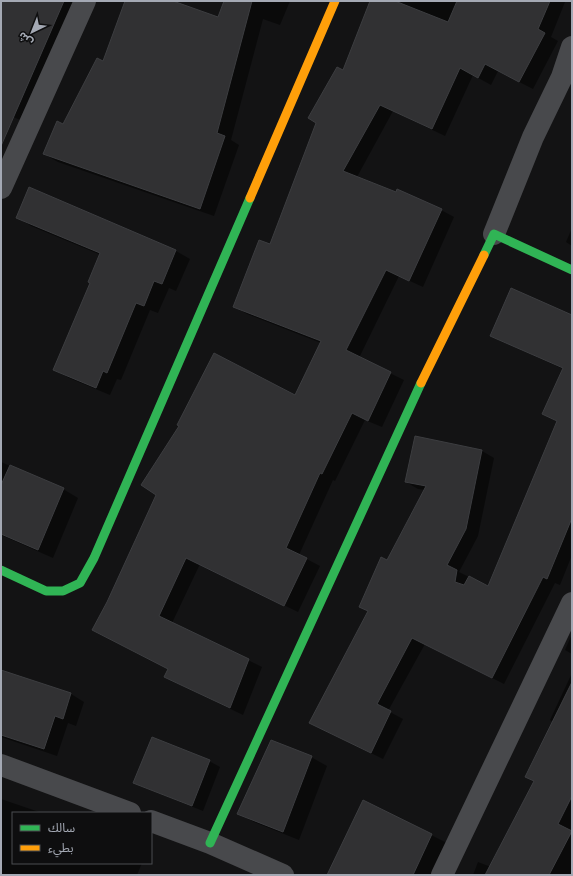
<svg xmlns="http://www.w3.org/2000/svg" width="573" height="876" viewBox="0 0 573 876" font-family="'Fira Sans','Noto Sans Arabic',sans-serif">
	<rect width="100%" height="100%" fill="#131314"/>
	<!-- shadow -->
	<g fill="#0007">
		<path d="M1,1h83l-53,124 -24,-11 -6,14z"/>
		<path d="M126,1h44l48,18 7,-18h65l-10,24 -17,-6 -32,121 8,5 -25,71 -156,-54 -14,-8 59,-91z"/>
		<path d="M372,1l193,1 -14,35 7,4 -25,48 -35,-18 -7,14 -18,-10 -28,61 -52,-25 -36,66 84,33 13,7 -31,70 -24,-11 -40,82 45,22 -22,47 -17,-7 -30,61 -2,-1 -34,75 21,11 -22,46 -98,-48 -28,59 90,44 -19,48 -64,-31 -13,-7 3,-8 -76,-39 203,-234 25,-53 -74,-29 -13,-8 36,-60z"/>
		<path d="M29,189l147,62 14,8 -14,32 -7,-3 -11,25 -8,-3 -29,70 -4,-1 -7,16 -41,-17 -14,-8 36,-87 10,-28 -70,-29 -14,-9z"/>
		<path d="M572,228v18l-6,-4z"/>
		<path d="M572,317v238l-12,30 -5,-2 -51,101 -79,-40 -37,67 15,8 -20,40 -73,-36 58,-112 20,-50 37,-71 -7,-1 -12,-7 76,-31 12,7 -16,78 -19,36 30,15 69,-165 -15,-8 20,-45 -72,-33z"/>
		<path d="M1,462l62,27 15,9 -25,60 -52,-23z"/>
		<path d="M572,634v20l-7,-4z"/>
		<path d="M1,671l70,23 13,8 -8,24 -8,-3 -11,33 -56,-19z"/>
		<path d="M572,673v202h-99l5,-13 13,5 44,-86 18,-59 -3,-2z"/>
		<path d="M311,757l16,9 -28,74 -45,-18 -16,-9z"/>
		<path d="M209,761l11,6 -17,44 -57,-23 -11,-6z"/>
		<path d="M1,799l41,14h-29v50h129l-5,12h-136z"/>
		<path d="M363,801l84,42 -15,32h-92z"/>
	</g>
	<!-- building -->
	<g fill="#313133" stroke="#3c3d40">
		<path d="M1,1h63l-63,145z"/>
		<path d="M125,1h48l45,16 6,-16h28l-35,132 8,3 -25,73 -157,-55 14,-33 6,3 34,-66 6,3z"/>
		<path d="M370,1h25l53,21 9,-21h93l-12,28 7,4 -26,49 -34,-18 -7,14 -18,-10 -28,61 -52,-24 -37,66 53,21 1,-3 45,20 -33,72 -23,-11 -40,80 45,22 -23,49 -16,-8 -30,61 -2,-1 -34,75 21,10 -23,48 -98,-48 -27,58 90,43 -19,49 -66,-31 4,-8 -76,-39 15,-28 49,-107 -15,-10 38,-59 -2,-1 37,-72 81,42 26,-54 -88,-34 26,-67 11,4 46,-121 -8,-5 29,-51 6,3z"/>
		<path d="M29,187l147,63 -14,34 -8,-3 -10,25 -8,-3 -29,70 -4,-2 -7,17 -43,-18 37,-87 -2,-1 12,-29 -84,-35z"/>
		<path d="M511,288l61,27v203l-25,61 -4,-2 -51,101 -80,-40 -35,66 14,7 -20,42 -62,-30 59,-112 -9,-4 22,-50 6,3 39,-74 -21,-4 10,-46 67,14 -16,79 -19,36 10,5 -2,12 9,3 5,-9 19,10 69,-165 -15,-7 21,-46 -73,-32z"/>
		<path d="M10,465l54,23 -26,62 -37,-16v-49z"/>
		<path d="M1,670l70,23 -8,26 -8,-3 -11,33 -43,-14z"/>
		<path d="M572,682v114l-14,28 14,7 -23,44h-64l49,-94 -9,-4z"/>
		<path d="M152,737l58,23 -18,46 -59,-23z"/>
		<path d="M271,740l41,16 -29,76 -46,-18z"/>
		<path d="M363,800l69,34 -19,41h-86z"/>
	</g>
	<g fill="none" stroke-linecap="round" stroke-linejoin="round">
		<!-- street -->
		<g stroke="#48494c" stroke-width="22">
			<path d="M1,188l84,-187"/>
			<path d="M494,234l39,-97 29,-60 10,-30"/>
			<path d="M1,765l129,48"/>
			<path d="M151,821l59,22 73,32"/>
			<path d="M442,875l130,-272"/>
		</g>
		<!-- fast -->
		<g stroke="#30b455" stroke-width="9">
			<path d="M484,255l10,-21 78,36"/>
			<path d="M1,570l45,21h17l17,-8 14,-25 156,-360"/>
			<path d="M210,843l211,-460"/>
		</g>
		<!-- slow -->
		<g stroke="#ff9f0a" stroke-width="9">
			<path d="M250,198l85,-197"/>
			<path d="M421,383l63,-128"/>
		</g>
	</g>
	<!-- border -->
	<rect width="573" height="876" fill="none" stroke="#a4a9b4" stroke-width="4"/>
	<!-- legend -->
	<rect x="12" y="812" width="140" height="52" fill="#0e0e0f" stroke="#4a4c51"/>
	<rect x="20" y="825" width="20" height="6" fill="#30b455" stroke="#4a4c51"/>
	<text x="48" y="832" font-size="12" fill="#a4a9b4">سالك</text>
	<rect x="20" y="845" width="20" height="6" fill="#ff9f0a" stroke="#4a4c51"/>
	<text x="48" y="852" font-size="12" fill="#a4a9b4">بطيء</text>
	<!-- north arrow -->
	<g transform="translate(32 32) rotate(223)" stroke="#0e0e0f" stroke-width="3" paint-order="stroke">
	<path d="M0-3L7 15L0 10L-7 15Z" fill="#a4a9b4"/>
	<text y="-6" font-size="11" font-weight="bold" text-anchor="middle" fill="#a4a9b4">ش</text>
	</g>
</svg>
